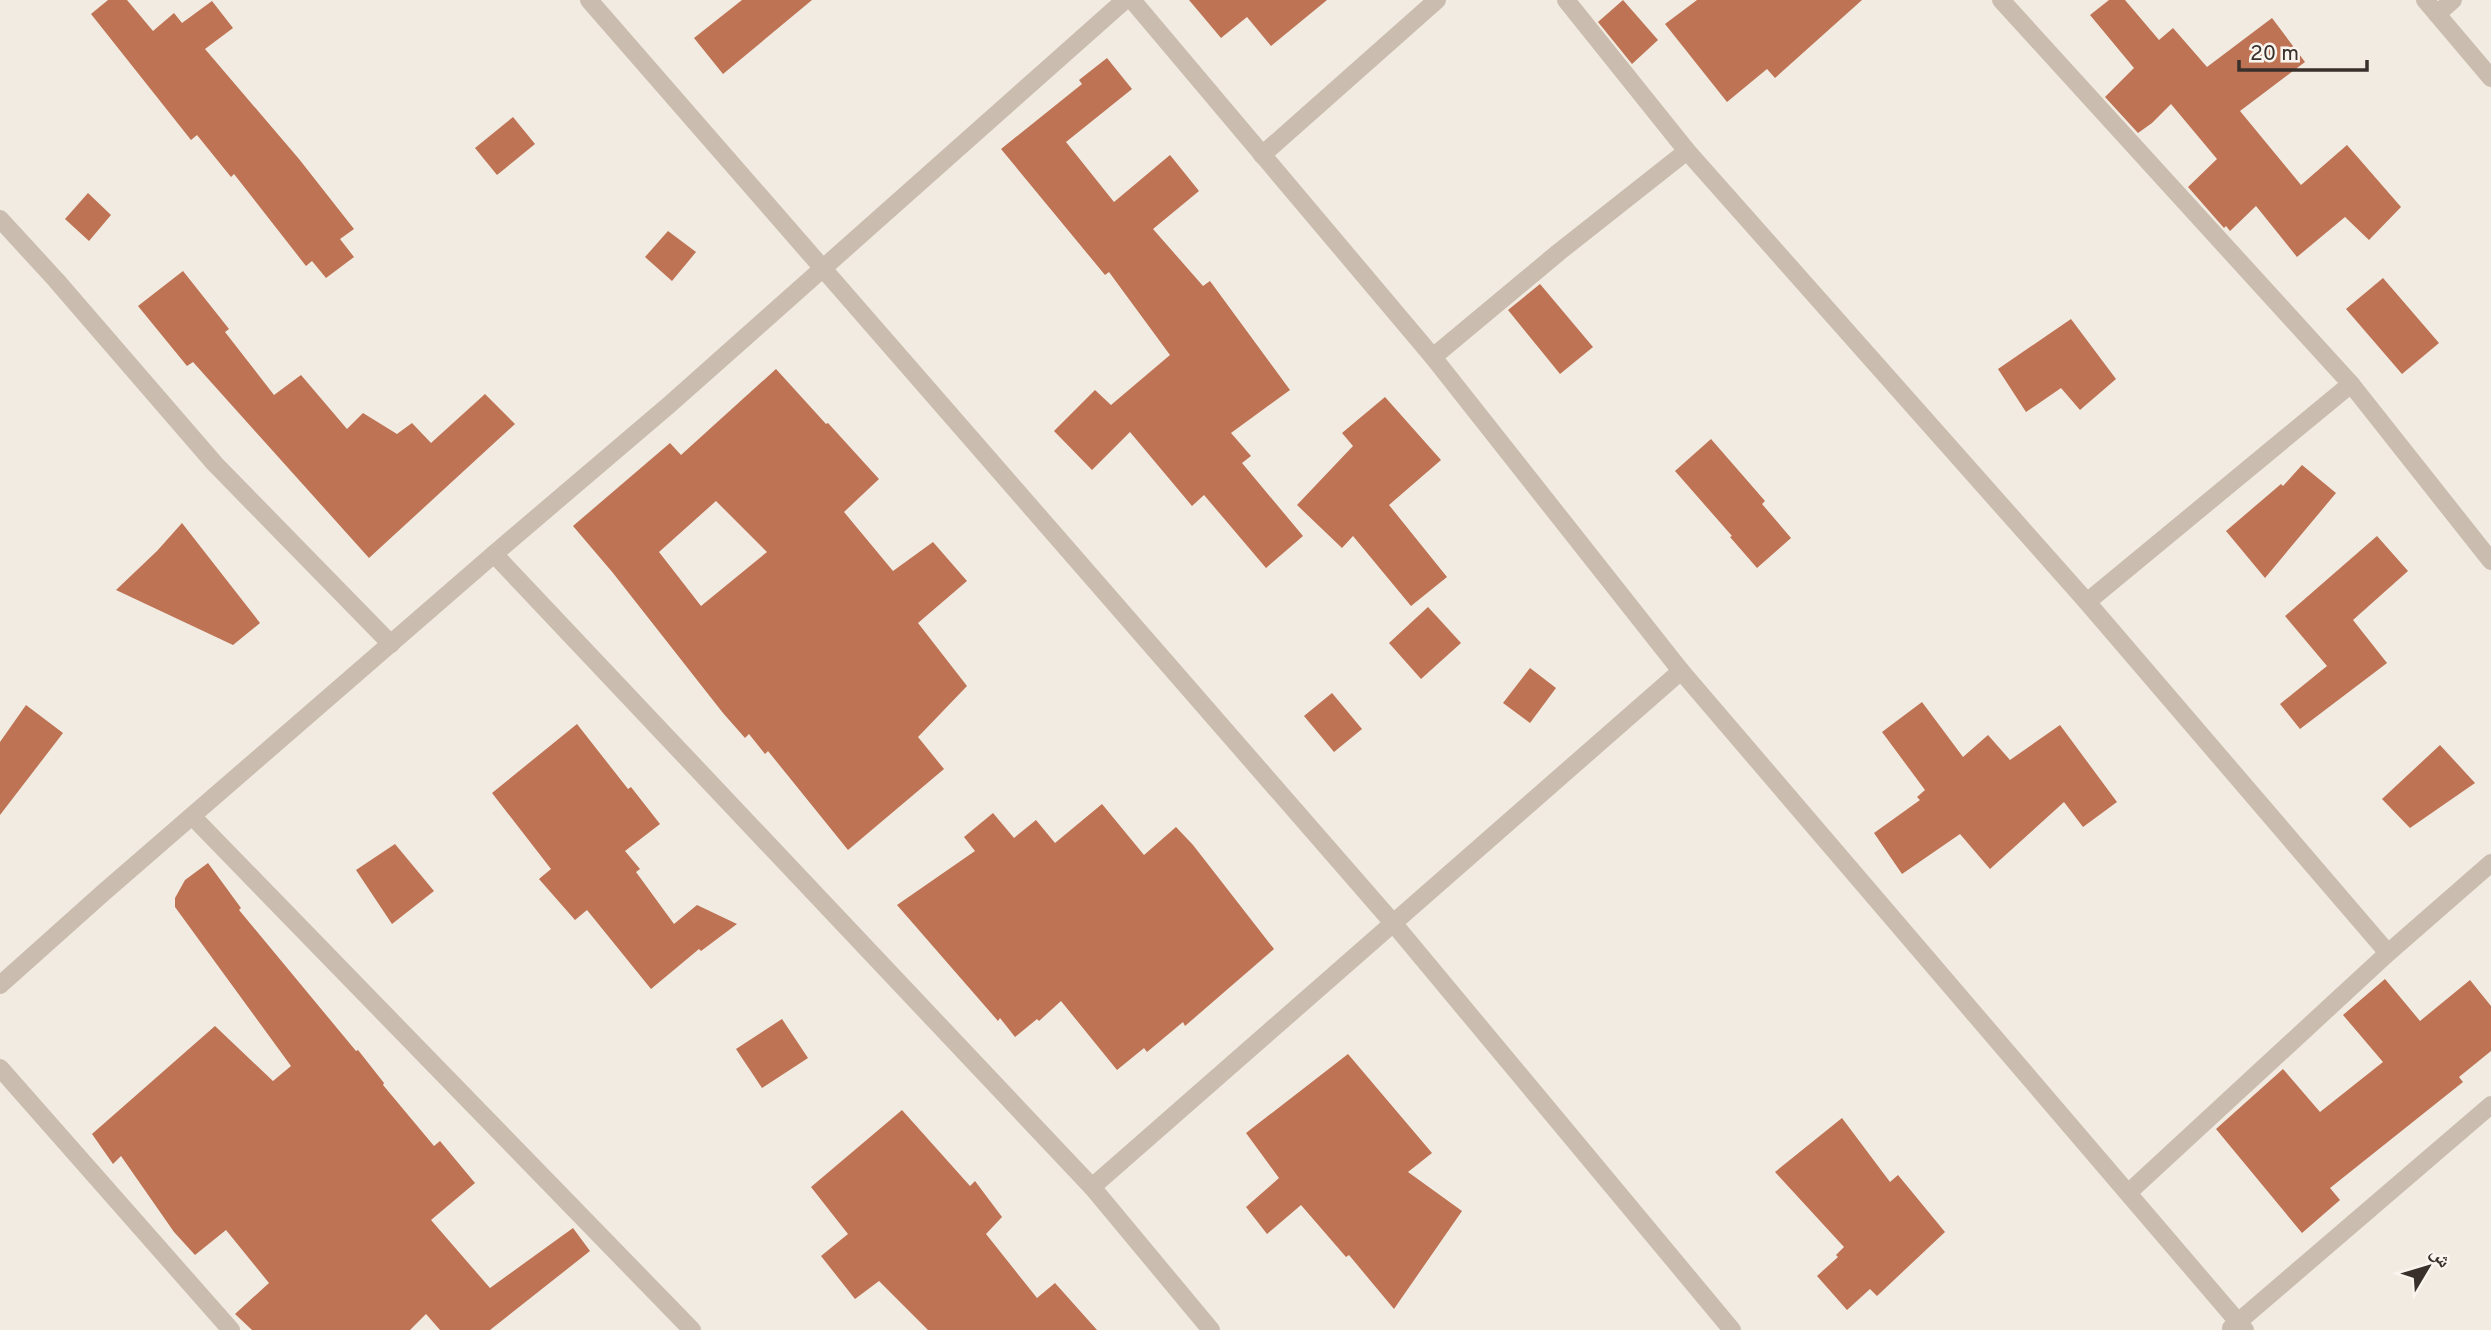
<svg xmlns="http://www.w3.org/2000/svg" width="2491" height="1330" viewBox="0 0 2491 1330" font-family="Overpass,'Noto Naskh Arabic',sans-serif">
	<rect width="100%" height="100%" fill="#f2ebe1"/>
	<!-- building -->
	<g fill="#bd7354" fill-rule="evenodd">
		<path d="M108,0h19l26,31 21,-18 8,10 30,-22 21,27 -28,21 94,110 55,70 -14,10 14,18 -28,21 -14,-17 -6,5 -72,-92 -3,3 -34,-42 -6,5 -100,-126z"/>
		<path d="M742,0h70l-89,74 -29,-36z"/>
		<path d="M1189,0h138l-56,46 -24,-29 -26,21z"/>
		<path d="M1623,0l35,40 -26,24 -34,-42z"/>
		<path d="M1697,0h165l-87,78 -8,-9 -40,33 -62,-78z"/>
		<path d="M2109,0h16l34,40 14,-12 34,39 65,-49 33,44 -65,49 61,74 46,-40 54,62 -32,33 -24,-23 -48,40 -41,-51 -26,25 -4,-5 -2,2 -36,-41 29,-28 -46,-55 -19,19 -14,10 -33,-36 29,-29 -44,-53z"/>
		<path d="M1107,58l25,31 -66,53 48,60 56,-47 29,36 -46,38 50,57 7,-5 80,109 -59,43 20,23 -9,7 61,73 -37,32 -62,-73 -12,11 -62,-74 -38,38 -38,-39 41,-41 16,15 59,-50 -61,-83 -4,3 -104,-126 81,-65 -3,-4z"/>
		<path d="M513,117l22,27 -38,31 -22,-27z"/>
		<path d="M88,193l23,22 -22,26 -24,-22z"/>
		<path d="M668,231l28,21 -24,29 -27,-24z"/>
		<path d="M183,271l46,58 -4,3 49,63 27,-20 46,54 16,-16 34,21 15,-11 19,20 54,-49 30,30 -146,134 -176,-196 -6,4 -49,-60z"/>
		<path d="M2383,278l56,65 -37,31 -56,-65z"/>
		<path d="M1540,284l53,63 -33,27 -52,-64z"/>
		<path d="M2071,319l45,60 -36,31 -19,-22 -35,24 -28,-43z"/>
		<path d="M776,369l50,55 2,-1 51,56 -35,33 49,59 40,-29 34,39 -49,42 49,63 -49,51 26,32 -96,81 -80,-99 -3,3 -16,-20 -4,4 -22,-25 -110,-140 -40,-47 97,-83 11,12zM716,501l51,51 -66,54 -42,-54z"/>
		<path d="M1385,397l56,63 -52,45 58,72 -36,29 -58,-70 -11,12 -45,-43 56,-59 -11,-13z"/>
		<path d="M1711,439l54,62 -3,3 29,34 -34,30 -27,-31 2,-1 -57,-65z"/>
		<path d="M2302,465l34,28 -71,85 -39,-47 55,-47 2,2z"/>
		<path d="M182,523l78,100 -27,22 -117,-55 41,-39z"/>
		<path d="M2377,536l31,35 -55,49 34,43 -87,66 -20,-25 47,-38 -42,-50z"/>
		<path d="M1428,607l33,36 -40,36 -32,-36z"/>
		<path d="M1530,668l26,20 -26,35 -27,-20z"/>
		<path d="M1332,693l30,36 -28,23 -30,-36z"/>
		<path d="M1922,702l41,55 25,-22 22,25 50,-35 57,77 -34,25 -19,-25 -74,67 -30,-35 -58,40 -28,-41 46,-33 -3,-3 8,-7 -43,-58z"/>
		<path d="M26,705l37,28 -63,82v-73z"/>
		<path d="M577,724l51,65 3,-2 29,37 -35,27 15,18 -4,3 38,52 23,-19 40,19 -36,27 -2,-2 -48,40 -64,-79 -12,10 -36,-41 12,-10 -59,-76z"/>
		<path d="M2440,745l35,38 -65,45 -28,-29z"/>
		<path d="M1102,804l42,51 32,-28 17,18 81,104 -89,77 -2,-4 -36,30 -3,-4 -27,22 -56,-69 -22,20 -2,-2 -22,18 -15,-19 -2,3 -101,-116 78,-54 -11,-14 29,-24 21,25 22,-18 19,23z"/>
		<path d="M395,844l39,47 -42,33 -36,-54z"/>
		<path d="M208,863l33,45 -2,2 117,141 2,-1 26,33 -1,2 51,61 6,-5 35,42 -44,37 59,68 83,-60 17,23 -100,79h-50l-14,-16 -16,16h-158l-17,-16 34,-31 -43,-53 -31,25 -21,-23 -53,-76 -8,8 -21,-30 123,-108 58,55 18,-15 -116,-159v-9l10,-18z"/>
		<path d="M2385,979l35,42 50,-41 21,26v45l-32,26 4,5 -133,106 10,12 -38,33 -86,-104 67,-60 37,43 63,-50 -40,-47z"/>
		<path d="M782,1019l26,39 -46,30 -26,-39z"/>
		<path d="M1348,1054l84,99 -24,19 54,39 -68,98 -45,-54 -3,2 -45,-52 -34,29 -21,-27 33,-29 -33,-45z"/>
		<path d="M902,1110l68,76 5,-5 27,36 -16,17 51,64 18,-15 42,47h-169l-49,-49 -24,18 -34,-43 27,-22 -37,-47z"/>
		<path d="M1842,1118l48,64 8,-7 47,57 -68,64 -7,-7 -23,21 -30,-34 21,-19 -2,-2 8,-8 -69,-75z"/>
	</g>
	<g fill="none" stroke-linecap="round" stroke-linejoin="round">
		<!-- minor -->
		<g stroke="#cabcae" stroke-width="18">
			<path d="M589,0l805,924 338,406"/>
			<path d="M1132,0l301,357 248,314 564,659"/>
			<path d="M1566,0l121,151 400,451 301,351"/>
			<path d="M2001,0l350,384 140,177"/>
			<path d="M2425,0l66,78"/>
			<path d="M2437,14l16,-14"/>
			<path d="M1262,155l175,-155"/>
			<path d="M0,219l56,61 159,184 176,180"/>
			<path d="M1433,357l126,-105 128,-101"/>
			<path d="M494,554l598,633 119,143"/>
			<path d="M2087,602l264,-218"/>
			<path d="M192,816l500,514"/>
			<path d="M0,1068l231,262"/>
			<path d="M1092,1187l589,-516"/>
			<path d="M2128,1193l260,-240 103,-90"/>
			<path d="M2231,1328l260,-223"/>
		</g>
		<!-- tertiary -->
		<path stroke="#cabcae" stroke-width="18" d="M0,985l103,-92 391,-339 175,-149 456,-405"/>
	</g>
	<!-- north arrow -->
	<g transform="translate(2428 1267) rotate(52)" stroke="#f9f5ee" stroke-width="5" paint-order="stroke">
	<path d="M0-5L12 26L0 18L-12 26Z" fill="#39302b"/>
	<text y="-10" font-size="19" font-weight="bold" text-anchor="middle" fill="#39302b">ش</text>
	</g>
	<!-- scale -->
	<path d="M2239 60v10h128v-10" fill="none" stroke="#39302b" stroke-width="3.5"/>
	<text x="2250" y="60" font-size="21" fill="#39302b" stroke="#f9f5ee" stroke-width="5" paint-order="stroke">20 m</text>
</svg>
